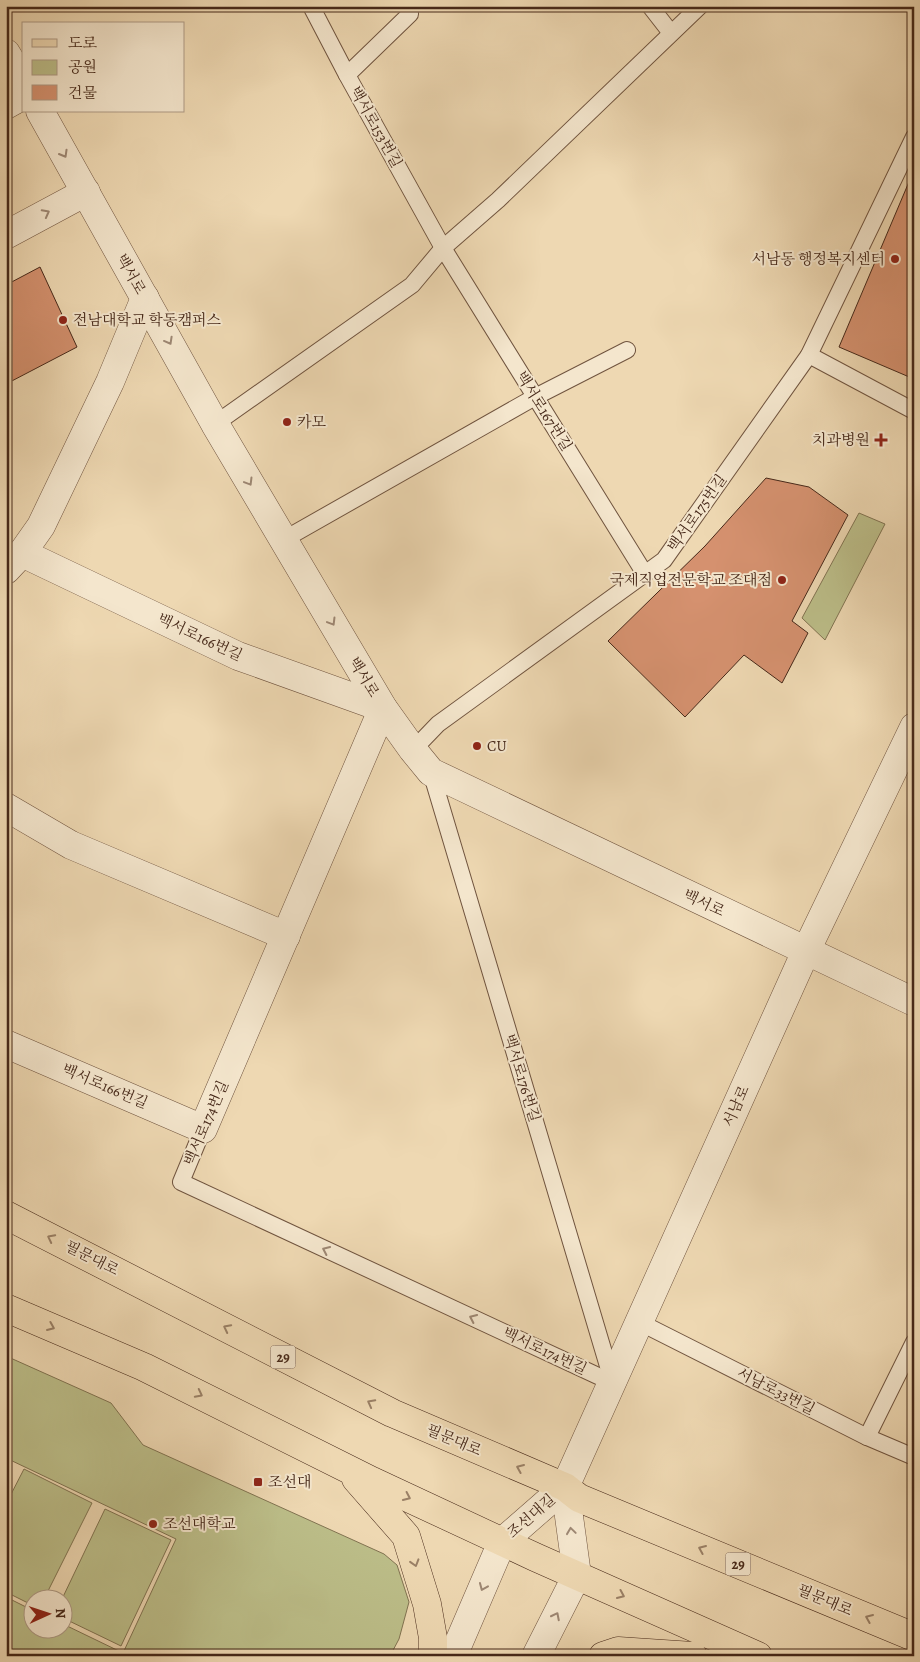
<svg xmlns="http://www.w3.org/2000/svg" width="920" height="1662" viewBox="0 0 920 1662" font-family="Alegreya,'Noto Serif KR',serif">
	<rect width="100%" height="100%" fill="#eed8b2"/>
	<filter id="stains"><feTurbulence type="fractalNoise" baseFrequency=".004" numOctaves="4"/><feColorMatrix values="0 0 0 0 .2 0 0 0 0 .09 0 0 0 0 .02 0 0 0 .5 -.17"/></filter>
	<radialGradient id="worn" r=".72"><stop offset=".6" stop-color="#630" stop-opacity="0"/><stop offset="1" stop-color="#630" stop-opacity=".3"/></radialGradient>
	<!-- green -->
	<g fill="#bcbe89" stroke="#817351">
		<path d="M859,513l26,11 -60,116 -23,-22z"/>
		<path d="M6,1356l105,47 32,42 241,109 13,11 12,37 -10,37 -9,17h-384v-59l26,13v20h30l1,-6 60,29 53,-114 -170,-81z"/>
		<path d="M24,1469l68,34 -48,96 -12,1v5l-26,-13v-88z"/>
		<path d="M105,1509l66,31 -50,106 -58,-28 -1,-19z"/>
	</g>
	<!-- building -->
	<g fill="#d5916f" stroke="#462819">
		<path d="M914,170v209l-75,-32z"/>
		<path d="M40,267l37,80 -71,37v-99z"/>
		<path d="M766,478l43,9 39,28 -56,106 16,12 -26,50 -38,-28 -59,62 -77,-76 97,-95z"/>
	</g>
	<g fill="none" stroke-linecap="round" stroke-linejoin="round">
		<!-- service casing -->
		<g stroke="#70543f" stroke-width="18">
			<g id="service">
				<path d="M311,6l36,69 96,173 202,326"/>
				<path d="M650,6l21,27"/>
				<path d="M347,75l63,-61 -1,-8"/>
				<path d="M809,355l105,56"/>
				<path d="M215,424l197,-139 31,-37 55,-48 202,-194"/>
				<path d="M283,540l252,-143 92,-47"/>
				<path d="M413,750l25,-26 226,-164 145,-205 105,-218"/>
				<path d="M431,772l182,611"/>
				<path d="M203,1129l-22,53 432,201"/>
				<path d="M639,1322l228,115 47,20"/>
				<path d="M867,1437l47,-95"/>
			</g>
		</g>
		<!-- minor casing -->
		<g stroke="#70543f" stroke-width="29">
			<g id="minor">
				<path d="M6,53l18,30"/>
				<path d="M6,105l18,-10"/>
				<path d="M40,111l175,313 168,284 30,42 18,22 483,230"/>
				<path d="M6,235l80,-43"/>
				<path d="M6,570l16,-17 19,-27 69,-144 35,-84"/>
				<path d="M6,807l65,38 215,91"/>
				<path d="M6,1044l197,85 180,-421 -145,-52 -216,-103"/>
			</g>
		</g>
		<!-- tertiary casing -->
		<g stroke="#70543f" stroke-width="29">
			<g id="tertiary">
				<path d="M453,1656l49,-114 63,-55 241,-536 108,-224"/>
				<path d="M536,1656l41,-81 -12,-88"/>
			</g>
		</g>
		<!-- primary casing -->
		<g stroke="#462819" stroke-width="29">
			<g id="primary">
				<path d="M6,1215l386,198 173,74 14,11 335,139"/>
				<path d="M6,1308l138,59 228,114 163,76 223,99"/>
				<path d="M356,1479l50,57 21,68 6,34v18"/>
				<path d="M603,1656l15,-5 75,5"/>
			</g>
		</g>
		<!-- service -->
		<use href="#service" stroke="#f4e6cd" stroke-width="16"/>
		<!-- minor -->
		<use href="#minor" stroke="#f4e6cd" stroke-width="28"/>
		<!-- tertiary -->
		<use href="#tertiary" stroke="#f4e6cd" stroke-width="28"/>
		<!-- primary -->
		<use href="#primary" stroke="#eed8b2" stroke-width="28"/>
	</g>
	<!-- one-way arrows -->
	<defs><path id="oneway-chevron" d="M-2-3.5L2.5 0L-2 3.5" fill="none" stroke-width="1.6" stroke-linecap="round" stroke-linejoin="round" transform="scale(1.25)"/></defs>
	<g stroke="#9d8773">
		<use href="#oneway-chevron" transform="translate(64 154) rotate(60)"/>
		<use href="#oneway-chevron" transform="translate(46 213) rotate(-28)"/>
		<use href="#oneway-chevron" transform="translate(169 341) rotate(61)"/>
		<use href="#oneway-chevron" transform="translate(249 482) rotate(59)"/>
		<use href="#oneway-chevron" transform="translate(332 622) rotate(59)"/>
		<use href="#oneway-chevron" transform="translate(326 1250) rotate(-155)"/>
		<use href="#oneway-chevron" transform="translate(473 1318) rotate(-155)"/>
		<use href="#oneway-chevron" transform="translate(571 1531) rotate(-98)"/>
		<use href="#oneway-chevron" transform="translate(483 1587) rotate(113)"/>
		<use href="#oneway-chevron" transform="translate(556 1616) rotate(-63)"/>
	</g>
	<g stroke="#9a8066">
		<use href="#oneway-chevron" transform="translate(51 1238) rotate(-153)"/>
		<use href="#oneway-chevron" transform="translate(51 1327) rotate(23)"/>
		<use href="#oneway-chevron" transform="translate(227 1328) rotate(-153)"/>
		<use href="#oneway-chevron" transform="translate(199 1394) rotate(27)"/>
		<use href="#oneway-chevron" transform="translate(371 1403) rotate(-152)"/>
		<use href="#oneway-chevron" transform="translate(520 1468) rotate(-157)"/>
		<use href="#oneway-chevron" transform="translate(407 1497) rotate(25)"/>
		<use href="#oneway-chevron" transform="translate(702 1549) rotate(-157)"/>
		<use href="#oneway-chevron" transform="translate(415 1563) rotate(73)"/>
		<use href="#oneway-chevron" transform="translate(621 1595) rotate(24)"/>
		<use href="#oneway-chevron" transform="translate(869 1618) rotate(-157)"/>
	</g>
	<!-- markers -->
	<g fill="#8f2418" stroke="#f4e6cd" stroke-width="2">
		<circle cx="895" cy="259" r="5"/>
		<circle cx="63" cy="320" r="5"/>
		<circle cx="287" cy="422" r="5"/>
		<path d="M878.5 432.5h5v5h5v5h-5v5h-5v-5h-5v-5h5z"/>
		<circle cx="782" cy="580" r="5"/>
		<circle cx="477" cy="746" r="5"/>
		<rect x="253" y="1477" width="10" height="10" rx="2.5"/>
		<circle cx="153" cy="1524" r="5"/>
	</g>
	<g text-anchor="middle" stroke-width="4" stroke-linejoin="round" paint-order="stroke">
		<!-- shield labels -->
		<g fill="#f4e6cd" stroke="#7a614f" stroke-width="1">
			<rect x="270.5" y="1345.5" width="25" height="23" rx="4"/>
			<rect x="725.5" y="1552.5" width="25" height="23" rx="4"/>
		</g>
		<g font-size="14" font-weight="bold" fill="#462819">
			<text x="283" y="1362">29</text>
			<text x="738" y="1569">29</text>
		</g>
		<!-- street labels -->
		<g font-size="15" fill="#462819" stroke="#f4e6cd">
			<text transform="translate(376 127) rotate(61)" y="5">백서로153번길</text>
			<text transform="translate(131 274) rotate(61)" y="5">백서로</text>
			<text transform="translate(544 411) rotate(58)" y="5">백서로167번길</text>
			<text transform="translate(697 513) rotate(-55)" y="5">백서로175번길</text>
			<text transform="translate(200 637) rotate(25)" y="5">백서로166번길</text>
			<text transform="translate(364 677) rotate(59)" y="5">백서로</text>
			<text transform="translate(704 903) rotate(25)" y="5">백서로</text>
			<text transform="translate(522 1078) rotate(73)" y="5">백서로176번길</text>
			<text transform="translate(105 1086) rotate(23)" y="5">백서로166번길</text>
			<text transform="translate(736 1106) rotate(-66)" y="5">서남로</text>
			<text transform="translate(206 1123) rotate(-67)" y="5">백서로174번길</text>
			<text transform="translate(92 1258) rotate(27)" y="5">필문대로</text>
			<text transform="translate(545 1351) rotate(25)" y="5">백서로174번길</text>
			<text transform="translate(776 1391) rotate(27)" y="5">서남로33번길</text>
			<text transform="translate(454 1440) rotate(23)" y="5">필문대로</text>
			<text transform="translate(531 1516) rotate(-41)" y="5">조선대길</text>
			<text transform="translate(825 1600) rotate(23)" y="5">필문대로</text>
		</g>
		<!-- poi labels -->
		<g font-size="15" fill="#462819" stroke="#f4e6cd" text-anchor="start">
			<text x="885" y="264" text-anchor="end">서남동 행정복지센터</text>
			<text x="73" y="325">전남대학교 학동캠퍼스</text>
			<text x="297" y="427">카모</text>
			<text x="870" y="445" text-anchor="end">치과병원</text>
			<text x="772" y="585" text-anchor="end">국제직업전문학교 조대점</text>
			<text x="487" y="751">CU</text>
			<text x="268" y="1487">조선대</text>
			<text x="163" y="1529">조선대학교</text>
		</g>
	</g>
	<!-- margin -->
	<rect width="920" height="1662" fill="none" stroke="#eed8b2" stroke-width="25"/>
	<rect x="8" y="8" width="905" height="1647" fill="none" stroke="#462819" stroke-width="2.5"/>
	<rect x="12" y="12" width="895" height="1637" fill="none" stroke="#462819"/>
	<!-- legend -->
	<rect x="22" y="22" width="162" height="90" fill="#f4e6cd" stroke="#ae9a85"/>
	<rect x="32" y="39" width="25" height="8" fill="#eed8b2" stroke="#ae9a85"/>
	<text x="68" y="48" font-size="15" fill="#462819">도로</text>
	<rect x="32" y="60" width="25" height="15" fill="#bcbe89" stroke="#ae9a85"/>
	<text x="68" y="72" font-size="15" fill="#462819">공원</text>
	<rect x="32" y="85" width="25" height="15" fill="#d5916f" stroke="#ae9a85"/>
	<text x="68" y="98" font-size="15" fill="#462819">건물</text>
	<!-- north arrow -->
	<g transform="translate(48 1614) rotate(87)"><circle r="24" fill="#f4e6cd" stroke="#ae9a85"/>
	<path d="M0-4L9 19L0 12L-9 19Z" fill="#8f2418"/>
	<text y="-8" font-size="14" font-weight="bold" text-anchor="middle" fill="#462819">N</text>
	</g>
	<rect width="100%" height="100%" filter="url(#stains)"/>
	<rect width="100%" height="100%" fill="url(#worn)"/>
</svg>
